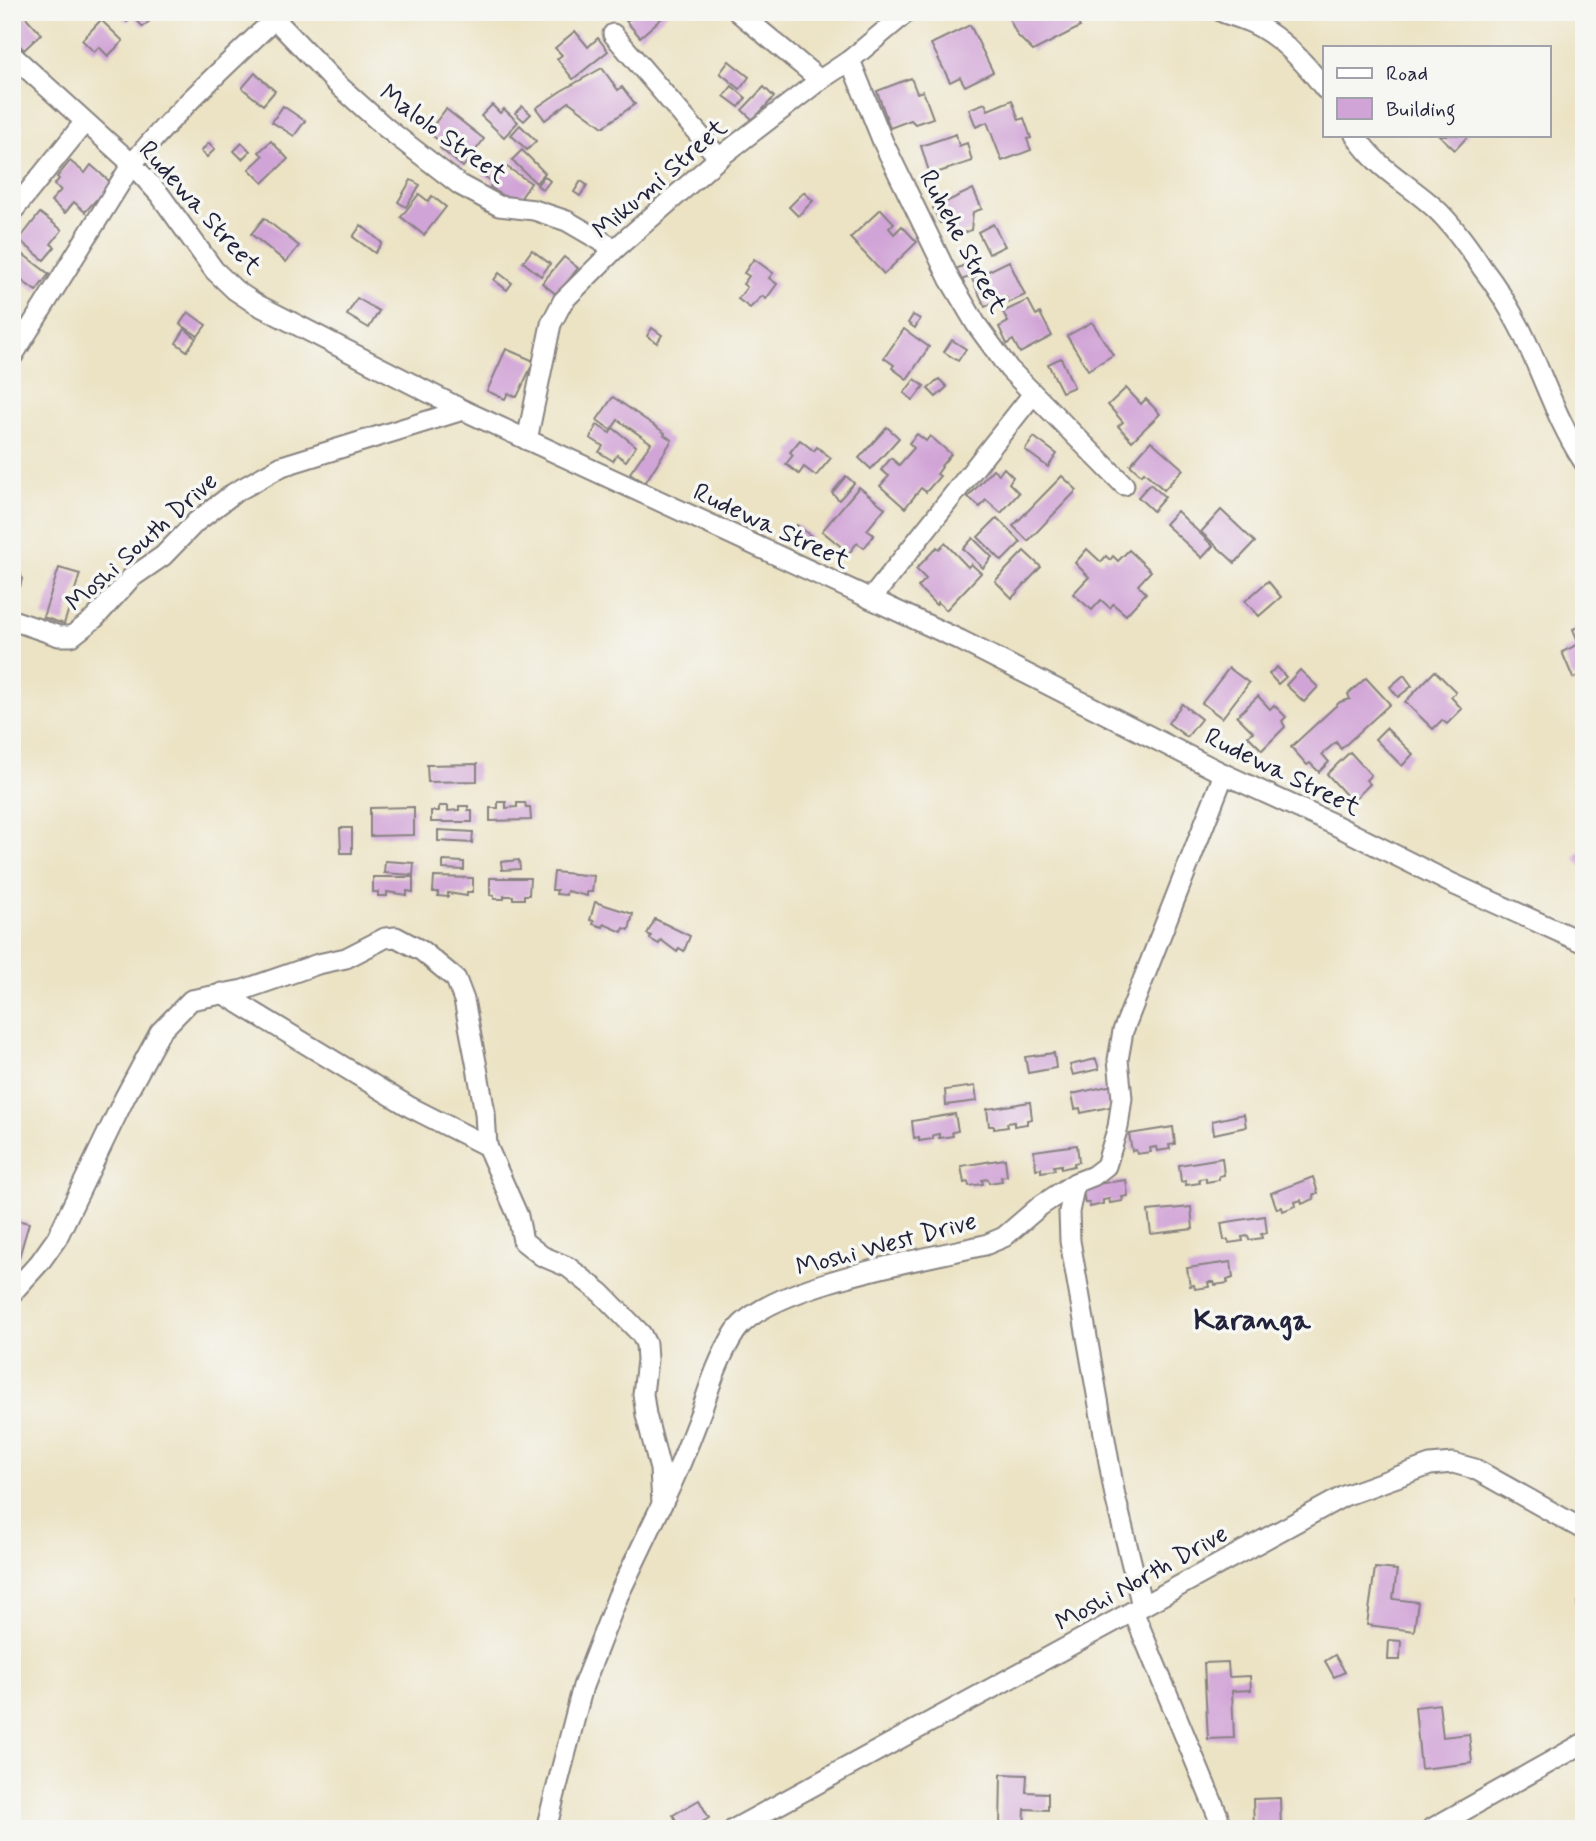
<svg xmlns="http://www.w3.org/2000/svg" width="1596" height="1841" viewBox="0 0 1596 1841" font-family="Mynerve,sans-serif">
	<rect width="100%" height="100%" fill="#f6f6f2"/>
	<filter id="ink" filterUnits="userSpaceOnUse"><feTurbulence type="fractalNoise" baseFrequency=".0143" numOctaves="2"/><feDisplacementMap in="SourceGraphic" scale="14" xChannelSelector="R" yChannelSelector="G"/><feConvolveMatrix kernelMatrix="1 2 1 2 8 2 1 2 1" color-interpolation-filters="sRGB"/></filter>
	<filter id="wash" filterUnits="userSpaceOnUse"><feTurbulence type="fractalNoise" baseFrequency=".00686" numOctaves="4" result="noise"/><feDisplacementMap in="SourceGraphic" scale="28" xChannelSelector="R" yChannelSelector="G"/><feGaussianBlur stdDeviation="1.57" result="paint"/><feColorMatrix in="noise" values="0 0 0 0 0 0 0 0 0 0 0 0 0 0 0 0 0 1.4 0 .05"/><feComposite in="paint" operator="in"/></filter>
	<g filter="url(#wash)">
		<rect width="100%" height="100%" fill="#ece3c4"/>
		<g id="blocks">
			<!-- building -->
			<g fill="#d1a4d7">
				<path d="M118,12h35l3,3 -13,12 -10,-11 -6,6z"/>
				<path d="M626,12h43l-29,25 -14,-16 5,-3z"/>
				<path d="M1010,12h63l7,15 -47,24 -16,-16 -10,-21z"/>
				<path d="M23,14l18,20 -17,16 -12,-13v-13z"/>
				<path d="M101,20l22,21 -15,15 -9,-9 -5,5 -12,-12z"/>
				<path d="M970,25l23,47 -28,14 -5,-9 -10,5 -19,-38z"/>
				<path d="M575,31l13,16 10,-9 10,13 -35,28 -16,-20 5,-4 -7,-7z"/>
				<path d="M729,61l20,16 -9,12 -20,-16z"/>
				<path d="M602,68l16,22 4,-3 13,17 -32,23 -34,-25 -24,18 -9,-12 25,-17z"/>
				<path d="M255,73l20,18 -12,14 -21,-17z"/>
				<path d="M911,78l6,15 6,-2 10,27 -18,6 -4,-4 -21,8 -13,-37z"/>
				<path d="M732,86l14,12 -7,9 -15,-11z"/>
				<path d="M764,87l10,10 -21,23 -11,-10z"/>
				<path d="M1012,100l7,20 5,-2 7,20 -4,1 4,11 -29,11 -15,-39 -11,5 -7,-18 16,-6 3,7z"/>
				<path d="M492,105l8,8 4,-4 14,13 -14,15 -23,-21z"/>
				<path d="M283,106l22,15 -11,15 -22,-14z"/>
				<path d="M522,106l9,8 -7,7 -9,-8z"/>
				<path d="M446,109l38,30 -21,28 -23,-19 3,-4 -15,-12z"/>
				<path d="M520,125l16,16 -9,9 -16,-15z"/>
				<path d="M956,134l3,12 8,-3 5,18 -42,14 -9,-29z"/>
				<path d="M1439,135h30l-14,15z"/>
				<path d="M271,141l17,18 -25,24 -14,-14 14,-13 -4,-4z"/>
				<path d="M209,143l6,6 -8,8 -6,-6z"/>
				<path d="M242,143l8,8 -8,8 -8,-8z"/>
				<path d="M522,150l23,23 -9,10 -24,-23z"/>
				<path d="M70,161l15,12 6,-8 25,22 -15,18 -5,-5 -11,12 -11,-10 -9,11 -14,-12 10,-11 -7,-5 5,-6 -2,-2z"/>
				<path d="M491,162l10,7 3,-4 27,18 -15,22 -26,-18 3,-5 -11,-7z"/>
				<path d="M544,176l6,5 -7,9 -6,-5z"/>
				<path d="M411,180l9,5 -14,22 -8,-5z"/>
				<path d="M581,181l6,4 -7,11 -6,-4z"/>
				<path d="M973,189l9,20 -9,3 -2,18 -19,8 -7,-17 -5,2 -7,-15z"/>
				<path d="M804,192l9,9 -15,15 -9,-9z"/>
				<path d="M419,194l9,7 4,-5 14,11 -22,28 -23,-18z"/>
				<path d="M881,209l13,14 -5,5 5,6 8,-8 15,16 -33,32 -34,-36z"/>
				<path d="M40,213l22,17 -11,14 4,3 -11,13 -25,-20z"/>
				<path d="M264,218l35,28 -13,16 -35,-28z"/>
				<path d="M993,224l12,22 -16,8 -11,-22z"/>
				<path d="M361,225l21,18 -7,10 -22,-16z"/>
				<path d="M12,246l37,28 -13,17 -15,-11 -9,11z"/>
				<path d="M532,250l18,14 -9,12 -18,-14z"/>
				<path d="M564,257l14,11 -21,27 -15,-12z"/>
				<path d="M754,259l19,14 -4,5 8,6 -11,15 -4,-3 -12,12 -12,-9 9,-12 -4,-3 6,-8 -5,-3z"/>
				<path d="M1009,261l16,34 -17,8 -2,-6 -21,10 -13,-28z"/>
				<path d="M971,262l5,12 -14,6 -6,-11z"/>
				<path d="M499,273l13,10 -5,7 -13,-10z"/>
				<path d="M357,298l22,13 -10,17 -22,-13z"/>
				<path d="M1028,300l8,15 4,-2 12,23 -32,17 -7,-13 -6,4 -8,-17 9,-5 -5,-10z"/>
				<path d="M188,312l18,13 -8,11 -18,-12z"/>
				<path d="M913,315l7,4 -5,9 -7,-5z"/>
				<path d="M1092,322l21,33 -25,15 -21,-34z"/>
				<path d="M652,328l10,7 -5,8 -10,-7z"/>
				<path d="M185,329l11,9 -9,13 -11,-8z"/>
				<path d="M904,329l25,18 -22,32 -15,-11 2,-3 -10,-7z"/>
				<path d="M952,340l14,9 -8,12 -14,-9z"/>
				<path d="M506,349l28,12 -17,36 -9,-4 -3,6 -18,-8z"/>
				<path d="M1061,358l13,29 -12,5 -14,-28z"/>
				<path d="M915,379l9,7 -11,14 -9,-7z"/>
				<path d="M939,379l8,8 -11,10 -8,-8z"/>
				<path d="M1126,388l15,16 5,-5 14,15 -28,27 -14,-15 5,-4 -15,-17z"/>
				<path d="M613,397l52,36 -1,2 8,5 -27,43 -15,-10 21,-30 -33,-23 -7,10 -14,-10z"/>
				<path d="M597,425l13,8 3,-5 23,18 -10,15 -9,-6 -4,6 -14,-9 4,-6 -13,-8z"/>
				<path d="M887,427l12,11 -28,31 -12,-11z"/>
				<path d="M917,434l9,7 4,-5 21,18 -10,12 1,1 -5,7 3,2 -14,16 -5,-4 -16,20 -25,-22 9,-10 -8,-6 10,-12 8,7 15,-17 -5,-5z"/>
				<path d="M1034,437l23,17 -9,13 -23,-17z"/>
				<path d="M800,440l14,11 3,-4 14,11 -15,18 -12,-9 -5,7 -13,-10 7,-9 -3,-3z"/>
				<path d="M1151,441l32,28 -19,21 -20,-18 -3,3 -11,-10z"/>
				<path d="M1004,468l9,9 -4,6 10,10 -18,20 -15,-13 -6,7 -12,-10 25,-28 6,5z"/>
				<path d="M846,476l8,7 -15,17 -7,-7z"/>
				<path d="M1062,476l15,14 -49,51 -15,-15z"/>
				<path d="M1150,484l15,13 -12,14 -15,-14z"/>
				<path d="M859,487l26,21 -18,22 7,5 -10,13 -7,-5 -8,10 -27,-22z"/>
				<path d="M1221,510l34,32 -20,21 -34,-31z"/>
				<path d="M1177,511l36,35 -11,12 -37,-34z"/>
				<path d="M997,518l24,24 -19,19 -24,-24z"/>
				<path d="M797,525l14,11 -10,13 -14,-11z"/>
				<path d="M973,538l19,19 -9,11 -20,-19z"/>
				<path d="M945,543l23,24 3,-3 10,9 -35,37 -8,-8 -2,3 -18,-18 8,-8 -10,-10 21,-22 2,2z"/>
				<path d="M1087,549l14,13 5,-6 4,4 3,-4 5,5 11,-11 22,21 -13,14 8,8 -20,22 -13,-11 -3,4 -9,-8 -9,10 -19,-16 16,-17 -14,-14z"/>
				<path d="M1024,551l17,16 -29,31 -17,-17z"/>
				<path d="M12,558l6,6 4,15 -2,8 -8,8z"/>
				<path d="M59,568l21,6 -16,50 -21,-7z"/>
				<path d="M1268,581l13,16 -22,19 -14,-15z"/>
				<path d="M1584,624v50l-11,4 -11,-26 17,-8 -6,-15z"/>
				<path d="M1277,667l9,10 -8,7 -9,-10z"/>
				<path d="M1229,668l20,15 -27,35 -20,-15z"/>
				<path d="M1300,670l18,17 -14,15 -18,-17z"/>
				<path d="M1435,671l21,21 -5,5 11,12 -15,15 -5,-4 -9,9 -28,-27z"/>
				<path d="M1404,675l8,11 -14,11 -8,-10z"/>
				<path d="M1366,678l24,26 -49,45 -5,-7 -14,12 7,8 -10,10 -9,-9 -3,2 -16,-18 49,-45 10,-3 -2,-5z"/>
				<path d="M1258,696l12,13 4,-4 12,12 -4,4 3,6 -23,23 -14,-14 5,-4 -16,-16z"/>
				<path d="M1182,704l19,15 -14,18 -19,-14z"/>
				<path d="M1386,728l27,26 -11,12 -27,-27z"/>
				<path d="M1350,752l21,23 -5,5 4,4 -13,13 -10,-1 -20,-22z"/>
				<path d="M477,764v17l-49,1 -1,-17z"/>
				<path d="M498,802h8v6l11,-1v-4h8l1,4h4l1,13 -41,1v-13h8z"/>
				<path d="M439,806h9v5l11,-1v-4h9v4h4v12h-41v-11h8z"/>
				<path d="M414,807v28l-44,1v-28z"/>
				<path d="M340,828h12v25h-11z"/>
				<path d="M438,830l35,2 -1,11 -34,-2z"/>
				<path d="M1584,849v19l-10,-11z"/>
				<path d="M519,860l1,9 -18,1 -1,-8z"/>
				<path d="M385,861l29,2 -1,12 -29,-2z"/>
				<path d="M443,861l21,1v8l-21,-1z"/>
				<path d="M554,872l40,4 -2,16h-5v4l-20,-5 -1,4 -10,-1 1,-4h-5z"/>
				<path d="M373,877h40v15l-6,-1v4l-20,-3v4h-9v-4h-5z"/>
				<path d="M434,877l39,1v14h-6v4l-19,-3v4l-10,-1v-4h-5z"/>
				<path d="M490,878h40l-1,17h-5v4h-11v-3h-9v3h-10v-3l-4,-1z"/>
				<path d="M595,902l38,12 -4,16 -5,-2 -2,4 -18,-8 -1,3 -10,-3 1,-3 -4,-1z"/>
				<path d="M655,919l35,17 -6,15 -5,-3 -2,4 -16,-12 -2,4 -9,-5 1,-3 -4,-2z"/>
				<path d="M1054,1053l2,15 -28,5 -3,-16z"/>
				<path d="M1096,1059l3,10 -26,6 -3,-10z"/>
				<path d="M1113,1085l1,21 -33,7 -1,-5 -5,1 -3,-15z"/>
				<path d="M975,1086l2,15 -31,4 -1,-15z"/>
				<path d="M1030,1102l2,17 -5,1v4l-13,2v-4l-7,1 1,4 -14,2v-3h-5l-2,-17z"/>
				<path d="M955,1114l3,17 -6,1 1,4 -14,2v-4l-6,1v4l-14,2v-4l-5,1 -2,-17z"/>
				<path d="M1244,1114l2,13 -32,7 -2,-13z"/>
				<path d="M1173,1127l2,17 -6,1 1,4 -13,2 -1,-4 -6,1 1,4 -14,2 -1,-4 -4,1 -3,-17z"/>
				<path d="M1077,1145l2,17 -5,1v3l-13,3v-4l-7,1 1,4 -14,2v-4l-5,1 -2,-18z"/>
				<path d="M1222,1158l2,17 -5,1v4l-13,2v-4l-7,1 1,4 -14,2v-4l-5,1 -2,-17z"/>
				<path d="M1005,1159l2,17 -6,1 1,4 -13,2 -1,-4 -6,1 1,4 -14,2 -1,-4 -4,1 -3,-17z"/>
				<path d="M1313,1177l5,16 -5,2 1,4 -12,5 -1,-4 -6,2 1,4 -13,5 -1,-4 -5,2 -6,-16z"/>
				<path d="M1126,1180l2,16 -6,1 1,4 -13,2 -1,-4 -6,1v4l-13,3 -1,-4h-4l-3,-17z"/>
				<path d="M1191,1207l2,22 -42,5 -3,-23z"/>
				<path d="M1265,1216l2,17 -6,1 1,4 -13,2 -1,-4 -6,1 1,4 -14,2 -1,-3h-4l-3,-17z"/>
				<path d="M12,1219l17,4 -16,55h-1z"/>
				<path d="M1231,1262l2,16 -6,2 1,3 -13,2 -1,-3h-6l1,5 -14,2 -1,-4 -4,1 -3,-18z"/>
				<path d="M1375,1568l22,2 -4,29 25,3 -4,29 -47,-6z"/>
				<path d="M1584,1601v36h-2l-5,-35z"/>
				<path d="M1389,1640l12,1 -1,19h-12z"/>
				<path d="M1335,1655l10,17 -11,5 -9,-16z"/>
				<path d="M1228,1662l1,15 21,-1 1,14 -19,1 2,47 -26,1 -4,-76z"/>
				<path d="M1439,1704l4,33 26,-3 3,29 -51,6 -6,-62z"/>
				<path d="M1001,1774l26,1 -1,17 22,1v17l-23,-1 -1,20h-24z"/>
				<path d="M1280,1798l1,31h-27l-1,-30z"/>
				<path d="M699,1800l10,18 -19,11h-9l-8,-14z"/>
			</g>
		</g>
	</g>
	<g filter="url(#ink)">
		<use href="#blocks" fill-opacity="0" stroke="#878280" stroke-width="2"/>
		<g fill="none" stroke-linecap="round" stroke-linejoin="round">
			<!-- minor casing -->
			<g stroke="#878280" stroke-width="23">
				<g id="minor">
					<path d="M268,12l68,71 49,44 75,58 39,21 35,4 33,11 48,28"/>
					<path d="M738,12l82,68"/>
					<path d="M1222,12c10,4 22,7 32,12 27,13 53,41 71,65"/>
					<path d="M613,34l106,124"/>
					<path d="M12,55l120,109 28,31 54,75 21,20 21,14 207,106 497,230 264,134 107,49 122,61 131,59"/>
					<path d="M850,60l33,82 67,138 26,44 33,45 115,116"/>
					<path d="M1355,135c21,32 47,45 74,68 21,17 39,43 54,66 14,18 26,38 37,59 22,44 36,92 64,134"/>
					<path d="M12,212l72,-89"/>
					<path d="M12,357l120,-193c45,-55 98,-102 150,-152"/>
					<path d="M527,440l24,-116 12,-23 52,-52 104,-91 101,-78 30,-20 57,-48"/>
					<path d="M871,599l162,-205"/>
					<path d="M12,620l47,16h13l23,-18 36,-40 32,-22 33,-34 38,-29 48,-27 181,-56"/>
					<path d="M222,993l188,114 77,39"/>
					<path d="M1075,1183l-6,29 1,29 45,255 27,110"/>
					<path d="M12,1293l28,-31 17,-24 68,-141 35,-65 31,-32 52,-10 75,-26 28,-6 39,-20 11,-1 26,14 34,28 8,21 12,62 9,51 2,33 31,70 5,25 19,15 26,11 33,26 40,41 5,10 1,16 -4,34 3,21 14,54 2,35 -44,92 -35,90 -37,143"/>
					<path d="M663,1502c15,-30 27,-61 39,-93 9,-27 18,-54 34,-78 32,-46 192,-73 249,-86l19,-8 36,-31 35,-23 18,-7 13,-10 12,-39 4,-29 -4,-38 5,-29 101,-257"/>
					<path d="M1133,1611l85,205 2,13"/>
					<path d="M734,1829l610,-333 86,-31 23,-2 22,6 109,61"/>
					<path d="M1431,1829l153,-86"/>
				</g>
			</g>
			<!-- minor -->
			<use href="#minor" stroke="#fff" stroke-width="19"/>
		</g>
	</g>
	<g text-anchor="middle" stroke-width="7" stroke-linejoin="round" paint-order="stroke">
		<!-- street labels -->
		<g font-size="26" fill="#22223b" stroke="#f6f6f2">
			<text transform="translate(444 133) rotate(36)" y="9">Malolo Street</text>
			<text transform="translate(659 178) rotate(-41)" y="9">Mikumi Street</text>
			<text transform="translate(201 207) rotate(48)" y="9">Rudewa Street</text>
			<text transform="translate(964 241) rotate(62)" y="9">Ruhehe Street</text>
			<text transform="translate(772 525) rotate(25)" y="9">Rudewa Street</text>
			<text transform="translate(141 541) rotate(-42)" y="9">Moshi South Drive</text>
			<text transform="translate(1283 771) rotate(26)" y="9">Rudewa Street</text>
			<text transform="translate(886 1243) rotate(-15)" y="9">Moshi West Drive</text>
			<text transform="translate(1141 1577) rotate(-29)" y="9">Moshi North Drive</text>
		</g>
		<!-- quarter labels -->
		<g font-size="30" font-weight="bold" fill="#22223b" stroke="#f6f6f2">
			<text x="1252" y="1329">Karanga</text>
		</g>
	</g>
	<!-- margin -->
	<rect width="1596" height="1841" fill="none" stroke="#f6f6f2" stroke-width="42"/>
	<!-- legend -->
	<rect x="1323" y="46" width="228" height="91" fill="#f6f6f2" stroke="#a1a1a9" stroke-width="2"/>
	<rect x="1337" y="68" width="35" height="10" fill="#ffffff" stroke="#a1a1a9" stroke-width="2"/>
	<text x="1386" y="80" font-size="21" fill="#22223b">Road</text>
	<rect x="1337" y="98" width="35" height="21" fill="#d1a4d7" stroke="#a1a1a9" stroke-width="2"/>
	<text x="1386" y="116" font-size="21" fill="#22223b">Building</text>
</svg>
